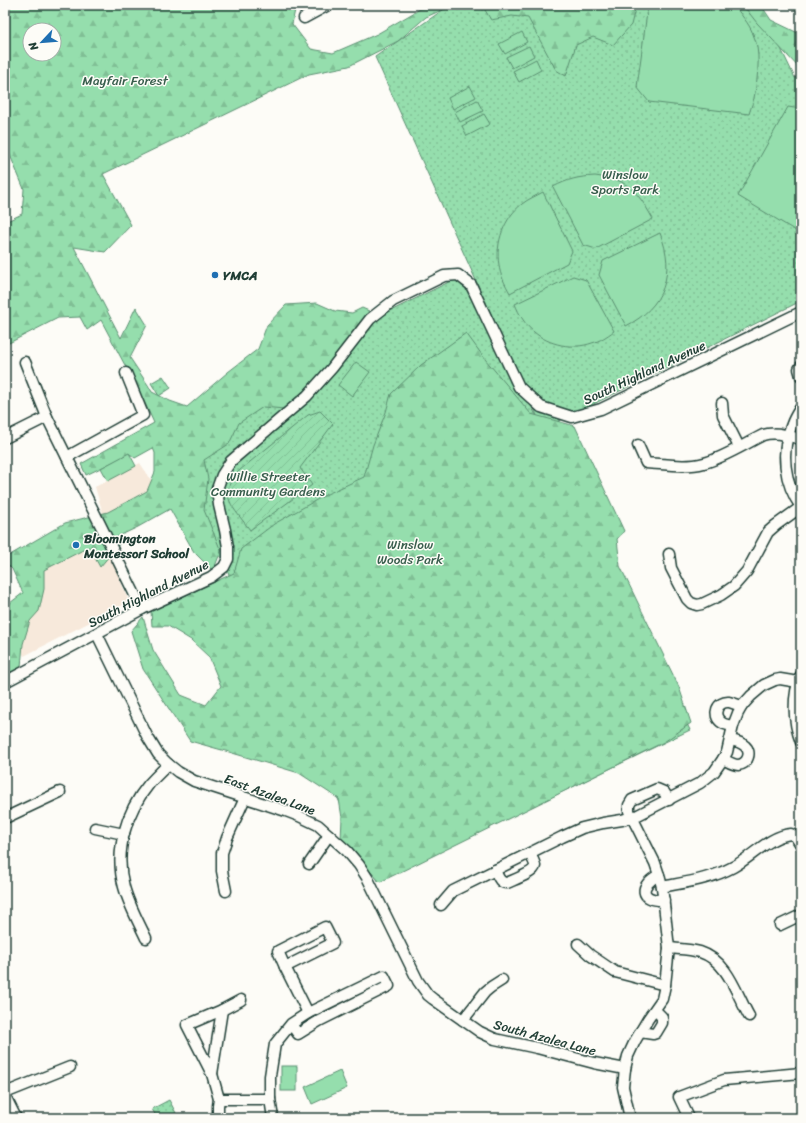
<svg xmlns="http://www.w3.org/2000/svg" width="806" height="1123" viewBox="0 0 806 1123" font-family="Sriracha,sans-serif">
	<defs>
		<pattern id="grass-dots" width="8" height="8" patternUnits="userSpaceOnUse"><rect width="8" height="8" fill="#95dead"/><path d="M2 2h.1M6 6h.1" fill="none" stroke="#80bf95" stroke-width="1.8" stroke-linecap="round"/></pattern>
		<pattern id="forest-firs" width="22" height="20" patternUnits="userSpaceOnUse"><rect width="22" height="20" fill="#95dead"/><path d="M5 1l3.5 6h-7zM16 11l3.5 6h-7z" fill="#80bf95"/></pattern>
		<pattern id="garden-furrows" width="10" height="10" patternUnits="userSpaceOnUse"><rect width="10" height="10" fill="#95dead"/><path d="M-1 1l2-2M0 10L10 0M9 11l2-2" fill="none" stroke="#80bf95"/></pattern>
	</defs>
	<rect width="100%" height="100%" fill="#fdfcf7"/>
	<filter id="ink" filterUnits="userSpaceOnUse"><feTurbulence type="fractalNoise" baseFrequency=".025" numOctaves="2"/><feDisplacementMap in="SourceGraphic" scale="8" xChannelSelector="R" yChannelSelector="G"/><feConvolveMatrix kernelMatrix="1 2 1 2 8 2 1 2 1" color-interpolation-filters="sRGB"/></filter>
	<g filter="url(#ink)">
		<!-- built -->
		<path fill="#f7e9db" d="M140,463l14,21 -12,15 -43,28 30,75 -105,54 -19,-38v-12l23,-13 -8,-17 83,-62 -8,-27z"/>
		<!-- grass -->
		<g fill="url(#grass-dots)" stroke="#5a8e70">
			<path d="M450,5h310l35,73 6,-2v225l-258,128 147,301 -312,151 -221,-454 302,-150 81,145 -165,-365z"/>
			<path d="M163,376l8,12 -12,8 -8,-13z"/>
			<path d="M169,1100l7,13 -11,5h-8l-5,-9z"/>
		</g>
		<!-- forest -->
		<g fill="url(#forest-firs)" stroke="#5a8e70" fill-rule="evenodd">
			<path d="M5,5h291l-4,19 19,25 22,4 44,-19 50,-29h26l-27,12 -28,24 -49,25 -40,8 -206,100 28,51 -26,27 -31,-5 47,91 15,-31 11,18 -17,33 18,27 4,7 18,9 17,6 41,-35 30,-23 9,-24 19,-20 31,-2 18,8 17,2 10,-5 7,3 -44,60 -41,38 -21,-2 -24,16 -10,21 -25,16 4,19 -4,31 17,41 -8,20 -19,-19 -24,-43 -32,18 -21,10 3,6 -20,24 -11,-20 -45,23v19l-5,22 -9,10 -7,23 -2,23 -16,8v-52h1l4,-20 13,-10 -11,-24 -7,-7v-4l60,-35 43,-11 39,-21 8,-19v-19l-2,-5 -18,10 -5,-4 -44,21 -5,-11 73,-41 -10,-22 -43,-81 -14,10 -7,-13 -22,1 -53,27v-123l17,-8 2,-25 -19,-46zM30,30h24v24h-24z"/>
			<path d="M482,5h154l-5,20 -18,20 -20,-8 -17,8 -10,31 -10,-6 -28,-52 -16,-2 -21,4z"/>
			<path d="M743,5h18l10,15 27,13h3v37l-44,-47z"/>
			<path d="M466,333l19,26 46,55 44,12 49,105 -7,8 3,27 59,121 12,36 -27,19 -284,140 -39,-43 1,-21 -3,-19 -40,-26 -70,-21 -39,-11 -47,-72 -12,-38 12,-14 10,33 28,45 25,10 15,-19 -12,-29 -18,-17 -23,-14h-16l-1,-15 83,-38 7,-24 33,-25 53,-30 37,-17 9,-32 13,-33 5,-18 30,-29z"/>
		</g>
		<!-- garden -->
		<path fill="url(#garden-furrows)" stroke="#5a8e70" d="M320,411l13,13 -33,44 12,17 -62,45c-16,-22 -35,-36 -10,-60l68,-55z"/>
		<!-- pitch -->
		<g fill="#95dead" stroke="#5a8e70">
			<path d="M648,5h86c6,9 15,18 19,29 8,17 5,40 2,59 -1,7 -4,14 -6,21l-100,-12 -12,-15z"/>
			<path d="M522,32l5,10 -22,12 -6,-10z"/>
			<path d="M529,46l5,10 -22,12 -6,-11z"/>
			<path d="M536,59l5,11 -22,12 -6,-11z"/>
			<path d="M470,86l6,11 -23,12 -5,-11z"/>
			<path d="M477,100l6,11 -23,11 -5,-10z"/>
			<path d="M788,107l13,2v125l-63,-38z"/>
			<path d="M484,114l6,10 -23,12 -5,-10z"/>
			<path d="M595,176c7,1 13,2 19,3 20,6 30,24 39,40l-57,30 -13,-4 -30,-58c16,-8 24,-10 42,-11z"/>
			<path d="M543,192l29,59 -5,12 -57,30c-5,-9 -10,-18 -11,-28 -4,-22 5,-47 23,-61 6,-5 14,-8 21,-12z"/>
			<path d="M660,233c16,40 4,74 -34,93l-27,-51 4,-14z"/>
			<path d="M573,276l13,4 28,51c-7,5 -14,10 -22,12 -19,7 -43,2 -58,-11 -9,-7 -15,-18 -19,-28z"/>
			<path d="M356,362l14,10 -18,24 -14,-11z"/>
			<path d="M129,453l7,13 -28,15 -7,-13z"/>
			<rect x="281" y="1066" width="16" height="25"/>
			<path d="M340,1071l7,17 -35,16 -7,-17z"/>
		</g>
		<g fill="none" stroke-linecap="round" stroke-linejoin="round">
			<!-- minor casing -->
			<g stroke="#1f3d34" stroke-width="13">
				<g id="minor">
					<path d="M304,18l24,-13"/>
					<path d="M25,362l22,55 95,192"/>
					<path d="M801,366l-2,3 2,7"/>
					<path d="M722,403l1,12 16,32"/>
					<path d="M801,407c-3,5 -7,11 -9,17 -12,27 -8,59 9,83"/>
					<path d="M5,438l42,-21"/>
					<path d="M638,445l8,18c19,1 40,5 58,0 19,-5 41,-19 59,-28 13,-4 25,1 38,4"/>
					<path d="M67,457l76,-42 -17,-42"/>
					<path d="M669,554l2,14 16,31 4,4 6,2 5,-1 19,-9 13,-9 13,-15 21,-39 8,-7 25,-18"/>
					<path d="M97,634l50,102 11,18 10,10 10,8 16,9 92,30 13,5 19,9 29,26 12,14 9,14 50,102 10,14 5,4 47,33 15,7 42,9 57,15 31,6"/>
					<path d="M801,675c-9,20 -8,47 0,67"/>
					<path d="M5,682l137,-73 69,-32 13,-10 4,-8v-12l-3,-17 -6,-25 -2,-16 5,-14 9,-14 76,-65 25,-28 38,-49 23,-18 51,-25 14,-1 13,10 48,102 22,20 31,10 29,-8 200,-97"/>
					<path d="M733,726c-4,-1 -9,-1 -12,-4 -9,-7 -4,-21 8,-20 4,1 9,3 13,4"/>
					<path d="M723,759c4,2 10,6 15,6 10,-1 14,-13 7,-19 -4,-4 -10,-5 -15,-6"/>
					<path d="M5,818l55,-26"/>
					<path d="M95,828l29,6"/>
					<path d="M309,864l20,-29"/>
					<path d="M495,870c3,6 4,13 12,13 6,-3 27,-10 28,-17 0,-4 -4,-9 -5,-13"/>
					<path d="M659,875c-20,10 -20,26 5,25"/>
					<path d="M662,887c25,-5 49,-8 71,-20 19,-10 36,-31 58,-33l5,3 5,8"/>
					<path d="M226,891l-4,-20v-18l5,-15 18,-40"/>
					<path d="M441,905l12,-14 109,-54 20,-9 21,-5 19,-3 16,-5 62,-32 14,-11 9,-13 4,-7 6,-26 5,-13 4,-7 9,-10 13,-11 11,-5 5,-1 18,3"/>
					<path d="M780,925l21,-10"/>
					<path d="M325,927l8,16 -48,24 -7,-16z"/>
					<path d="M146,938c-8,-17 -17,-33 -22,-51 -10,-36 2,-75 25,-103 6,-7 13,-13 19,-20"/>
					<path d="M578,944l12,11 25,17 50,13"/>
					<path d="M669,948c10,1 21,1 31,4 28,9 36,41 49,64"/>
					<path d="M285,967l23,46"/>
					<path d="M463,1020l22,-28 6,-5 11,-7"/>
					<path d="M640,1032l13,2 3,-1 6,-10v-6l-7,-7"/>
					<path d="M212,1074l10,-64"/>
					<path d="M5,1093l65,-26"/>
					<path d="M5,1096l11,22"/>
					<path d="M219,1099h51"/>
					<path d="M218,1118v-12l1,-7 -7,-25 -25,-49 35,-15 19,-10"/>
					<path d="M273,1118l-3,-19v-23l5,-32 16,-20 17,-11 76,-37 5,10 -70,35 -21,13 -7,-10"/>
					<path d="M630,1118l-7,-31 2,-18 3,-13 7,-15 13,-22 14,-20 3,-14 4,-37 -7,-61 -3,-12 -4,-12 -26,-52v-6l3,-5 25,-11 7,3 5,8"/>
					<path d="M689,1118l-10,-21 45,-17 77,-7"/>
				</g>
			</g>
			<!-- minor -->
			<use href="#minor" stroke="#fdfcf7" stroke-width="10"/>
		</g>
	</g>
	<!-- markers -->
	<g fill="#1f6fb2" stroke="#fdfcf7" stroke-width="1.5">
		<circle cx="215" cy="275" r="4"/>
		<circle cx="76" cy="545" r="4"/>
	</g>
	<g text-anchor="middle" stroke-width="3" stroke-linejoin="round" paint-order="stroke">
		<!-- park labels -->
		<g font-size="13" fill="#375d4c" stroke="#fdfcf7">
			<text x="125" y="85">Mayfair Forest</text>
			<text x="625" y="179">Winslow<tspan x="625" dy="15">Sports Park</tspan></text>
			<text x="268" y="481">Willie Streeter<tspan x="268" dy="15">Community Gardens</tspan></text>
			<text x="410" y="549">Winslow<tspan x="410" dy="15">Woods Park</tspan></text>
		</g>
		<!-- poi labels -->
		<g font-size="13" font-weight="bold" fill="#1f3d34" stroke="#fdfcf7" text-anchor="start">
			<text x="223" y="280">YMCA</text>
			<text x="84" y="543">Bloomington<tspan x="84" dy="15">Montessori School</tspan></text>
		</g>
		<!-- street labels -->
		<g font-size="13" fill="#1f3d34" stroke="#fdfcf7">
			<text transform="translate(644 372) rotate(-25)" y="5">South Highland Avenue</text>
			<text transform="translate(148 593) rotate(-27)" y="5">South Highland Avenue</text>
			<text transform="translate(270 794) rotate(20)" y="5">East Azalea Lane</text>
			<text transform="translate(545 1037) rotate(15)" y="5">South Azalea Lane</text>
		</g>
	</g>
	<!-- margin -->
	<rect width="806" height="1123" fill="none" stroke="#fdfcf7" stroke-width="20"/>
	<rect x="10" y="10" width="786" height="1103" fill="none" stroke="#1f3d34" stroke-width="1.5" filter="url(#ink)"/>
	<!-- north arrow -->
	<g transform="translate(42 42) rotate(244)"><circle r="19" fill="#fdfcf7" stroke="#a4b0a9"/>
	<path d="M0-3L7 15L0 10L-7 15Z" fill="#1f6fb2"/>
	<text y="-6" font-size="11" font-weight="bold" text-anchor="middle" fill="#1f3d34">N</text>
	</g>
</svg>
